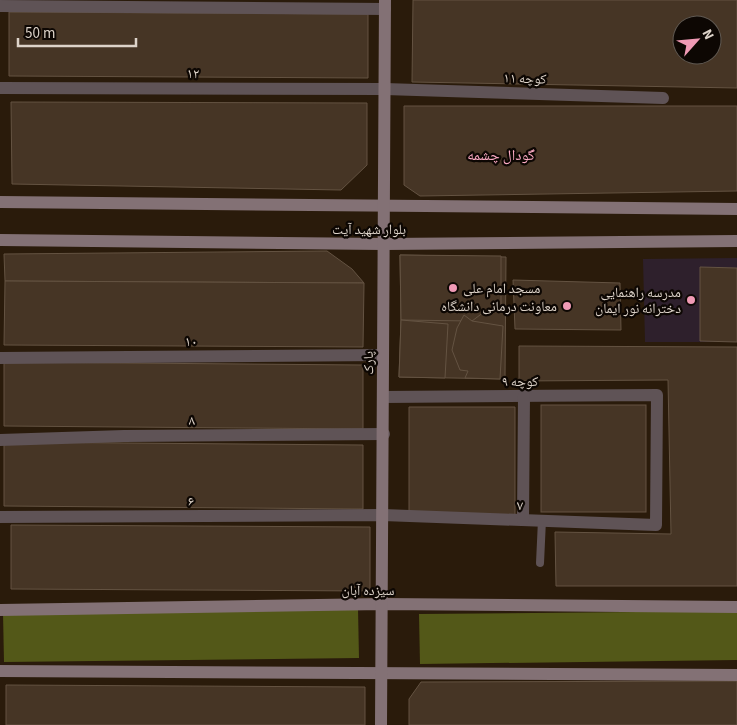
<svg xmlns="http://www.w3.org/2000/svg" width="737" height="725" viewBox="0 0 737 725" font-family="'Source Sans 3','Noto Naskh Arabic',sans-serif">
	<rect width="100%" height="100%" fill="#2a1b0b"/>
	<!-- education -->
	<path fill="#2e202c" d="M737,258v84h-92l-2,-83z"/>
	<!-- forest -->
	<g fill="#535818">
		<path d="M358,609l1,49 -355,4 -1,-49z"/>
		<path d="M737,611v49l-317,4 -1,-50z"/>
	</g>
	<!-- building -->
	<g fill="#463525" stroke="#645342" fill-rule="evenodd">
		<path d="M413,0h324v88l-325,-6zM682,25h30v30h-30z"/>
		<path d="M9,12l359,2v64l-359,-2z"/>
		<path d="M11,102l356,1v62l-26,25 -329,-6z"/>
		<path d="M404,106h333v85l-317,5 -16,-11z"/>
		<path d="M327,251l25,18 12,14 -359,-2 -1,-27z"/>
		<path d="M400,255l106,2 -1,122 -106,-2 2,-57z"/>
		<path d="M400,255l101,1v56h-17l-12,9 -71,-1z"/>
		<path d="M700,267l37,1v74l-37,-1z"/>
		<path d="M513,280l107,3 1,47 -106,-1z"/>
		<path d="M5,281l359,2 -1,64 -359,-2z"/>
		<path d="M464,315l8,6 31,5 -3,53 -35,-1 3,-7 -8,-1 -8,-20 5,-22z"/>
		<path d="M401,320l47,4 -3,54 -46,-1z"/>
		<path d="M519,346l218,1v239h-181l-1,-54 116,2 -3,-154 -149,1z"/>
		<path d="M4,362l359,3v64l-359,-3z"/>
		<rect x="541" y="405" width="105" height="107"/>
		<path d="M409,407h106v108l-106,-1z"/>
		<path d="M4,442l359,3v64l-359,-3z"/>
		<path d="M11,525l359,2v64l-359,-2z"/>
		<path d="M737,681v44h-328v-26l12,-17z"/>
		<path d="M6,685l359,2v38h-359z"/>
	</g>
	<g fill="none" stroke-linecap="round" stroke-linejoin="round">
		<!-- lane -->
		<path stroke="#5f5356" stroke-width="8" d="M540,563l2,-43"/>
		<!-- street -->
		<g stroke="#5f5356" stroke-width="12">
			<path d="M0,6l385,3"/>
			<path d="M0,88l385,1 278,9"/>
			<path d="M0,358l382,-3"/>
			<path d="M0,440l124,-4 260,-2"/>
			<path d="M0,517l383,-2 273,10 1,-130 -273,2"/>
			<path d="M523,520l1,-124"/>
		</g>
		<!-- secondary -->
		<g stroke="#837175" stroke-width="12">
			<path d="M0,202l737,7"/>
			<path d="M0,240l384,4 353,-3"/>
			<path d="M0,610l382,-6 355,3"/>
			<path d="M0,671l737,4"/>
			<path d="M381,725l4,-725"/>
		</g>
	</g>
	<!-- markers -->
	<g fill="#f09ab5" stroke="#0d0703" stroke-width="2">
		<circle cx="453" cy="288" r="5"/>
		<circle cx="691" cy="300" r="5"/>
		<circle cx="567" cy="306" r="5"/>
	</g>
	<g text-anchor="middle" stroke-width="4.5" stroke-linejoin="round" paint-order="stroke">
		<!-- street labels -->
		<g font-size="14" fill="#ddd3c9" stroke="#0d0703">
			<text x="193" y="78">۱۲</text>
			<text transform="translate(525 78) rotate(2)" y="5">کوچه ۱۱</text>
			<text x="369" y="234">بلوار شهید آیت</text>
			<text x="191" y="346">۱۰</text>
			<text transform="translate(368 363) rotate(-91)" y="5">پارک</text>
			<text x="520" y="386">کوچه ۹</text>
			<text x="192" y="425">۸</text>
			<text x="191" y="506">۶</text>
			<text transform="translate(520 505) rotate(2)" y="5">۷</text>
			<text x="368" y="595">سیزده آبان</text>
		</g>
		<!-- poi labels -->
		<g font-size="14" fill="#ddd3c9" stroke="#0d0703" text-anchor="end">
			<text x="463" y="293" text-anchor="start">مسجد امام علی</text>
			<text x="681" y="297">مدرسه راهنمایی<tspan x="681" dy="16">دخترانه نور ایمان</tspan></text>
			<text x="557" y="311">معاونت درمانی دانشگاه</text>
		</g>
		<!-- neighbourhood labels -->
		<g font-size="15" fill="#fdabc5" stroke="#0d0703">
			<text x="501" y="160">گودال چشمه</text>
		</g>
	</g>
	<!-- north arrow -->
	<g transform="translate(697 40) rotate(63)"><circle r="24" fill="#0d0703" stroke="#605952"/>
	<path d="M0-4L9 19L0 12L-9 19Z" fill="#f09ab5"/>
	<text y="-8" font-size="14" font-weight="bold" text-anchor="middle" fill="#ddd3c9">N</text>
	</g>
	<!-- scale -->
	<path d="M18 38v8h118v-8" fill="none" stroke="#ddd3c9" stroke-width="2.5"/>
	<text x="25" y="38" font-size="15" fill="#ddd3c9" stroke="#0d0703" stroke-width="4" paint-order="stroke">50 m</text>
</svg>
